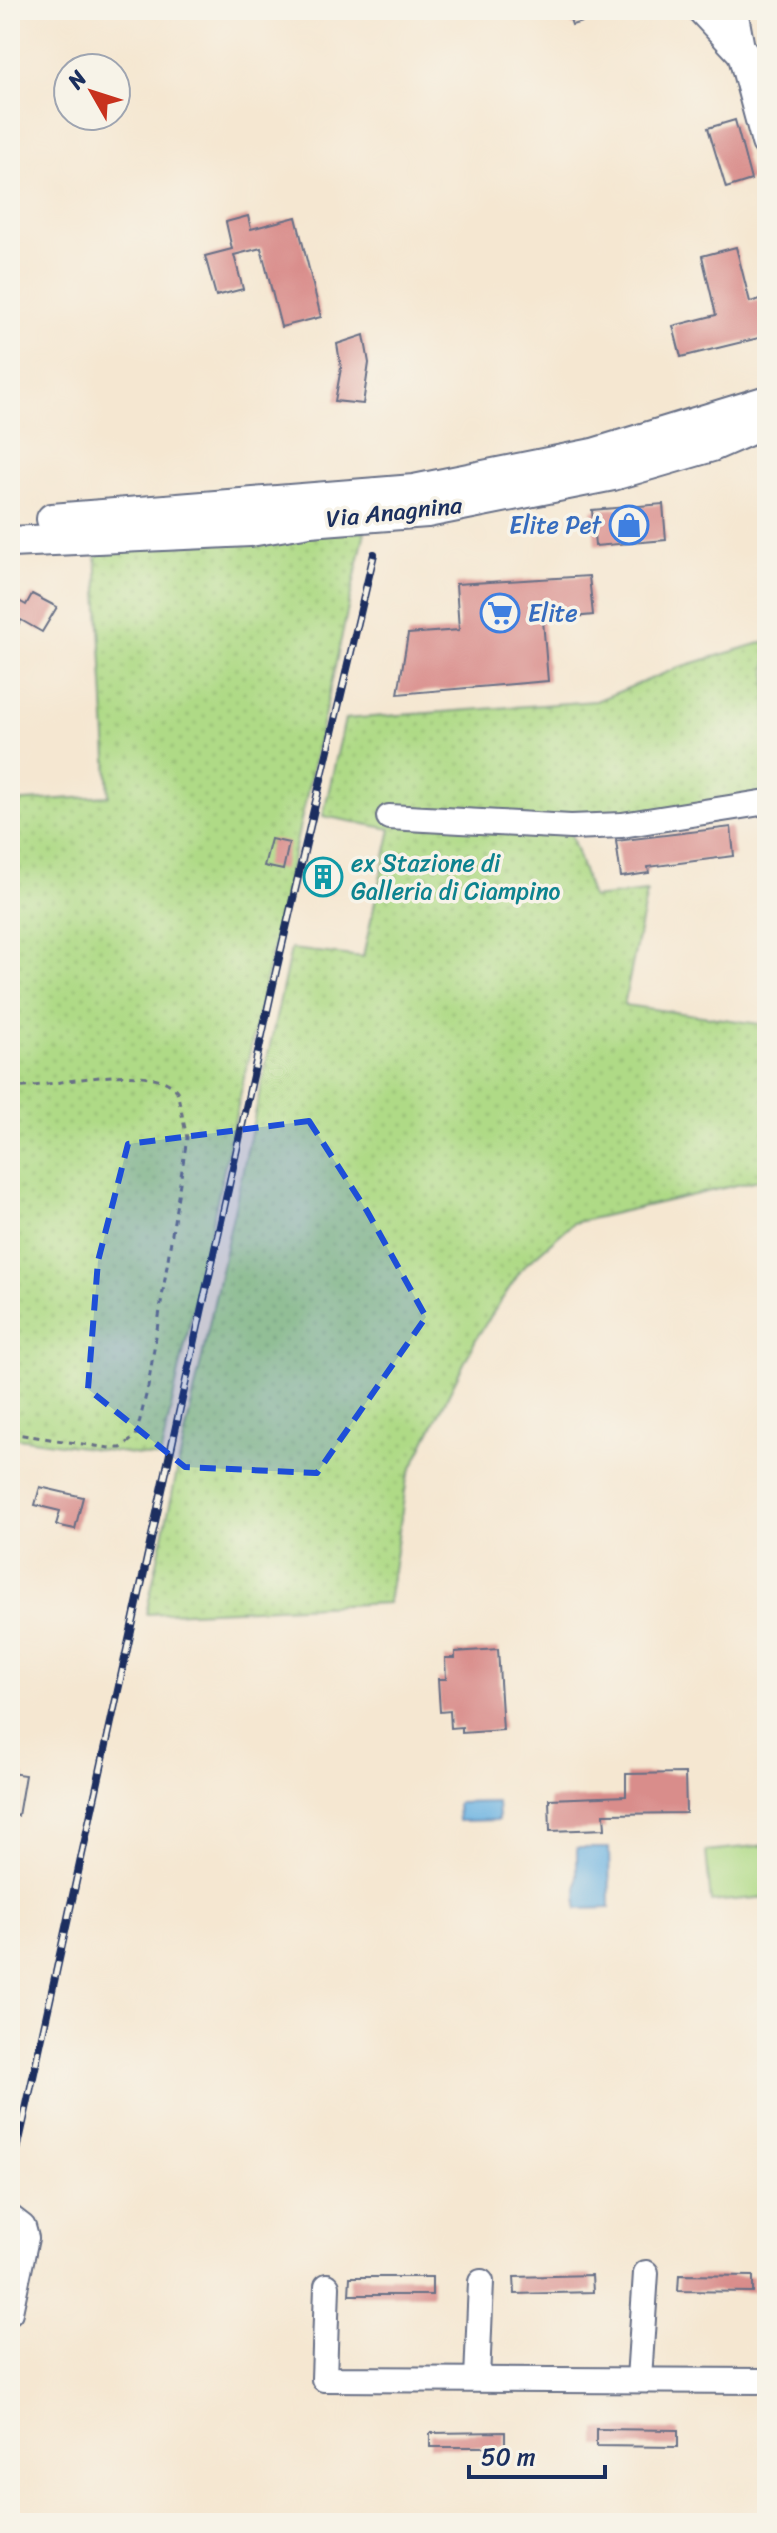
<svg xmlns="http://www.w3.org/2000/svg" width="777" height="2533" viewBox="0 0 777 2533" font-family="Sriracha,sans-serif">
	<defs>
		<pattern id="grass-dots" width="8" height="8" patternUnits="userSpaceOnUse" patternTransform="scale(2)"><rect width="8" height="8" fill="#afda86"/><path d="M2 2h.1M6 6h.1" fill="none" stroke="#96bb76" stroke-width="1.8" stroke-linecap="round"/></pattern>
	</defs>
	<rect width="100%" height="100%" fill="#f7f3e8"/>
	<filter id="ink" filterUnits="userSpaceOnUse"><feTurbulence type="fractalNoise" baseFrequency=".0125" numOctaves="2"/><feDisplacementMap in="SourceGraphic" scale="16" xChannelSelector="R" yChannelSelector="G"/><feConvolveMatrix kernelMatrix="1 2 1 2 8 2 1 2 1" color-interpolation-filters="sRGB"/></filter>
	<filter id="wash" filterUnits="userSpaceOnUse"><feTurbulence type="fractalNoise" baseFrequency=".006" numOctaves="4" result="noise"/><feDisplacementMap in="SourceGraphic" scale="32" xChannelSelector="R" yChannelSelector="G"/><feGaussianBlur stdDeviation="1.8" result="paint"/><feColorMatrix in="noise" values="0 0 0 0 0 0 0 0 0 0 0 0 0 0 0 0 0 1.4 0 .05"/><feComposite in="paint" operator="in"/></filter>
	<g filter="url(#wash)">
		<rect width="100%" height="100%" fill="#f5e7d1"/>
		<!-- grass -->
		<g fill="url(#grass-dots)" stroke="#658472" stroke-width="2">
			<path d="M365,531l-205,927 -150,-21v-635l99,-6 -13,-245z"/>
			<path d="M767,641v152l-136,23 -65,3 26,79 55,-6 -23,113 143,20v153l-194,45 -49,43 -47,71 -70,141 -19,125 -242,11 145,-665 72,8 28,-128 -68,-13 22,-97 251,-18 84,-34z"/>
		</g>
		<!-- green -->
		<path fill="#afda86" stroke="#658472" stroke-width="2" d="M767,1845v52l-56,5 -5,-51z"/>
		<!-- water -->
		<g fill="#6bb2e2" stroke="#4370a0" stroke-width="2">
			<path d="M497,1802l1,18 -40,1 -1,-18z"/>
			<path d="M577,1848h32l1,60 -33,1z"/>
		</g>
		<g id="blocks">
			<!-- building -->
			<g fill="#d98d8b">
				<path d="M567,10h43v3l-38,12z"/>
				<path d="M735,120l16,60 -25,8 -18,-60z"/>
				<path d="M248,216l3,13 45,-12 25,100 -40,10 -20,-79 -27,7 9,34 -27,7 -11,-40 27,-7 -6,-27z"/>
				<path d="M736,247l14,55 17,-5v39l-86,21 -8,-31 43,-11 -14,-59z"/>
				<path d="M364,335l5,28 -6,41 -28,-3 6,-33 -4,-24z"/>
				<path d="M663,504l3,36 -71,6 -3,-36z"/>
				<path d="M589,576l4,39 -50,5 5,61 -150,13 10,-60 51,-4 -3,-46z"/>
				<path d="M32,594l25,13 -15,25 -21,-12 -11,19v-43l16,9z"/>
				<path d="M731,827l3,29 -86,11 1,6 -28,4 -5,-36z"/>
				<path d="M271,839l18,4 -6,27 -19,-4z"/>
				<path d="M314,860l24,6 -7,28 -23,-6z"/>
				<path d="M40,1487l43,10 -8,32 -19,-4 4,-14 -25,-6z"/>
				<path d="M498,1649l5,81 -41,3v-6l-11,1 -1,-17 -10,1 -2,-33h8l-1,-21h10v-6z"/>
				<path d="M10,1773l15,2 -7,41 -8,-1z"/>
				<path d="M685,1773l1,40 -82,1 1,15 -55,2 -1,-32 77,-3v-22z"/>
				<path d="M592,2275l1,17 -78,2 -1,-17z"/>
				<path d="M679,2275l74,1v16l-75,-1z"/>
				<path d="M350,2277h82v18h-83z"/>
				<path d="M596,2429l82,1v17l-82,-1z"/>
				<path d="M505,2432v15h-75v-14z"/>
			</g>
		</g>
	</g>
	<g filter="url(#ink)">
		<use href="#blocks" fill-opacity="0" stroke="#676f86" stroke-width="2"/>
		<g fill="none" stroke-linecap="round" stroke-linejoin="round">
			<!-- minor casing -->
			<g stroke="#676f86" stroke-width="28">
				<g id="minor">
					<path d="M735,10l8,43"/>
					<path d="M389,817l182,10 51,-2 145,-23"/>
					<path d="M10,2217l13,10 3,11 -16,74"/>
					<path d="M327,2286l-3,93 443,2"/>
					<path d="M477,2379l4,-97"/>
					<path d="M639,2379l7,-106"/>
				</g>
			</g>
			<!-- major casing -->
			<g stroke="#676f86" stroke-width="34">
				<g id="major">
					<path d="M703,10l40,43 24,89"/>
					<path d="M52,519l362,-29 179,-36 174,-53"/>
					<path d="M10,542l240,-11 60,-10 117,-9 186,-37 99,-29 55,-24"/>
				</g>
			</g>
			<!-- path -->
			<path stroke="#676f86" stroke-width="3" stroke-dasharray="6 6" stroke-linecap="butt" d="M10,1088c38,0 142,-30 167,3l10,47 -39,249 -12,49 -15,12h-12l-99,-15"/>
			<!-- minor -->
			<use href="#minor" stroke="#fff" stroke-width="24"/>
			<!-- major -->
			<use href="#major" stroke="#fff" stroke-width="30"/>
			<!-- rail casing -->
			<g stroke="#1b2f5e" stroke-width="8">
				<path id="rail" d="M10,2182l266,-1211 98,-417"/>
			</g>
			<!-- rail -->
			<use href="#rail" stroke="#f7f3e8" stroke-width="5" stroke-dasharray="15" stroke-linecap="butt"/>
		</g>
	</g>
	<!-- marked area -->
	<path fill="#1d4ed8" fill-opacity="0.2" stroke="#1d4ed8" stroke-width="6" stroke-dasharray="16 10" stroke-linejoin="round" d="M309,1121l58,90 59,106 -109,156 -132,-6 -97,-78 10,-128 30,-117z"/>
	<!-- icons -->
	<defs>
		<g id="shop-ring" transform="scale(2)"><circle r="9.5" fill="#f7f3e8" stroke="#3f7fe0" stroke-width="1.5"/><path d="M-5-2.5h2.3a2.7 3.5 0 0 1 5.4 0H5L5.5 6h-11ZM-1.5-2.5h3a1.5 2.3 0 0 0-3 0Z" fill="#3f7fe0"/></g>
		<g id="supermarket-ring" transform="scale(2)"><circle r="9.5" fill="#f7f3e8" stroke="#3f7fe0" stroke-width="1.5"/><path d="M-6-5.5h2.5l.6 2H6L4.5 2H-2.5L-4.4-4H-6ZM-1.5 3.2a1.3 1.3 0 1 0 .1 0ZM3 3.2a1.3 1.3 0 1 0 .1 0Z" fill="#3f7fe0"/></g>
		<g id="building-ring" transform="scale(2)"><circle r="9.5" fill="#f7f3e8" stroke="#0f9aa8" stroke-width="1.5"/><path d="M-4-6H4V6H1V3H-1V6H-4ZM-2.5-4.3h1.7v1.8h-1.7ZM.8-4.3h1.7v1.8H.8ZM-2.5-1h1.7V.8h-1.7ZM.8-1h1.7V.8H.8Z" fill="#0f9aa8"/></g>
	</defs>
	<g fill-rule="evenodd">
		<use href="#shop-ring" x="629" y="525"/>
		<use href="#supermarket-ring" x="500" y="613"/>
		<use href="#building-ring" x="323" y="877"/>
	</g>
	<g text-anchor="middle" stroke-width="7" stroke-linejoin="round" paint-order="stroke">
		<!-- street labels -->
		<g font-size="24" fill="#1b2f5e" stroke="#f7f3e8">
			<text transform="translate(394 512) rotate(-6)" y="8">Via Anagnina</text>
		</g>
		<!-- shop labels -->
		<g font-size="24" fill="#366cbe" stroke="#f7f3e8" text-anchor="end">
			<text x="601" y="533">Elite Pet</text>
			<text x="528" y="621" text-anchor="start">Elite</text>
		</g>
		<!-- culture labels -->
		<g font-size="24" fill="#0d838f" stroke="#f7f3e8" text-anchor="start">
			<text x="351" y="871">ex Stazione di<tspan x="351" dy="28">Galleria di Ciampino</tspan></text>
		</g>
	</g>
	<!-- margin -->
	<rect width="777" height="2533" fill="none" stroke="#f7f3e8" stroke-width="40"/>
	<!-- north arrow -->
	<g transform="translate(92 92) rotate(309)"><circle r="38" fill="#f7f3e8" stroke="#9fa5b1" stroke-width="2"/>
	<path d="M0-6L14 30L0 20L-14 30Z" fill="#c8321e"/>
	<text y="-12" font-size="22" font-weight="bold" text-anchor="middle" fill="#1b2f5e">N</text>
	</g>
	<!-- scale -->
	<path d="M469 2465v12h136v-12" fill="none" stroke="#1b2f5e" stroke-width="4"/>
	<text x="481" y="2465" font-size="24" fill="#1b2f5e" stroke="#f7f3e8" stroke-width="6" paint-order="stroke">50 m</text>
</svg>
